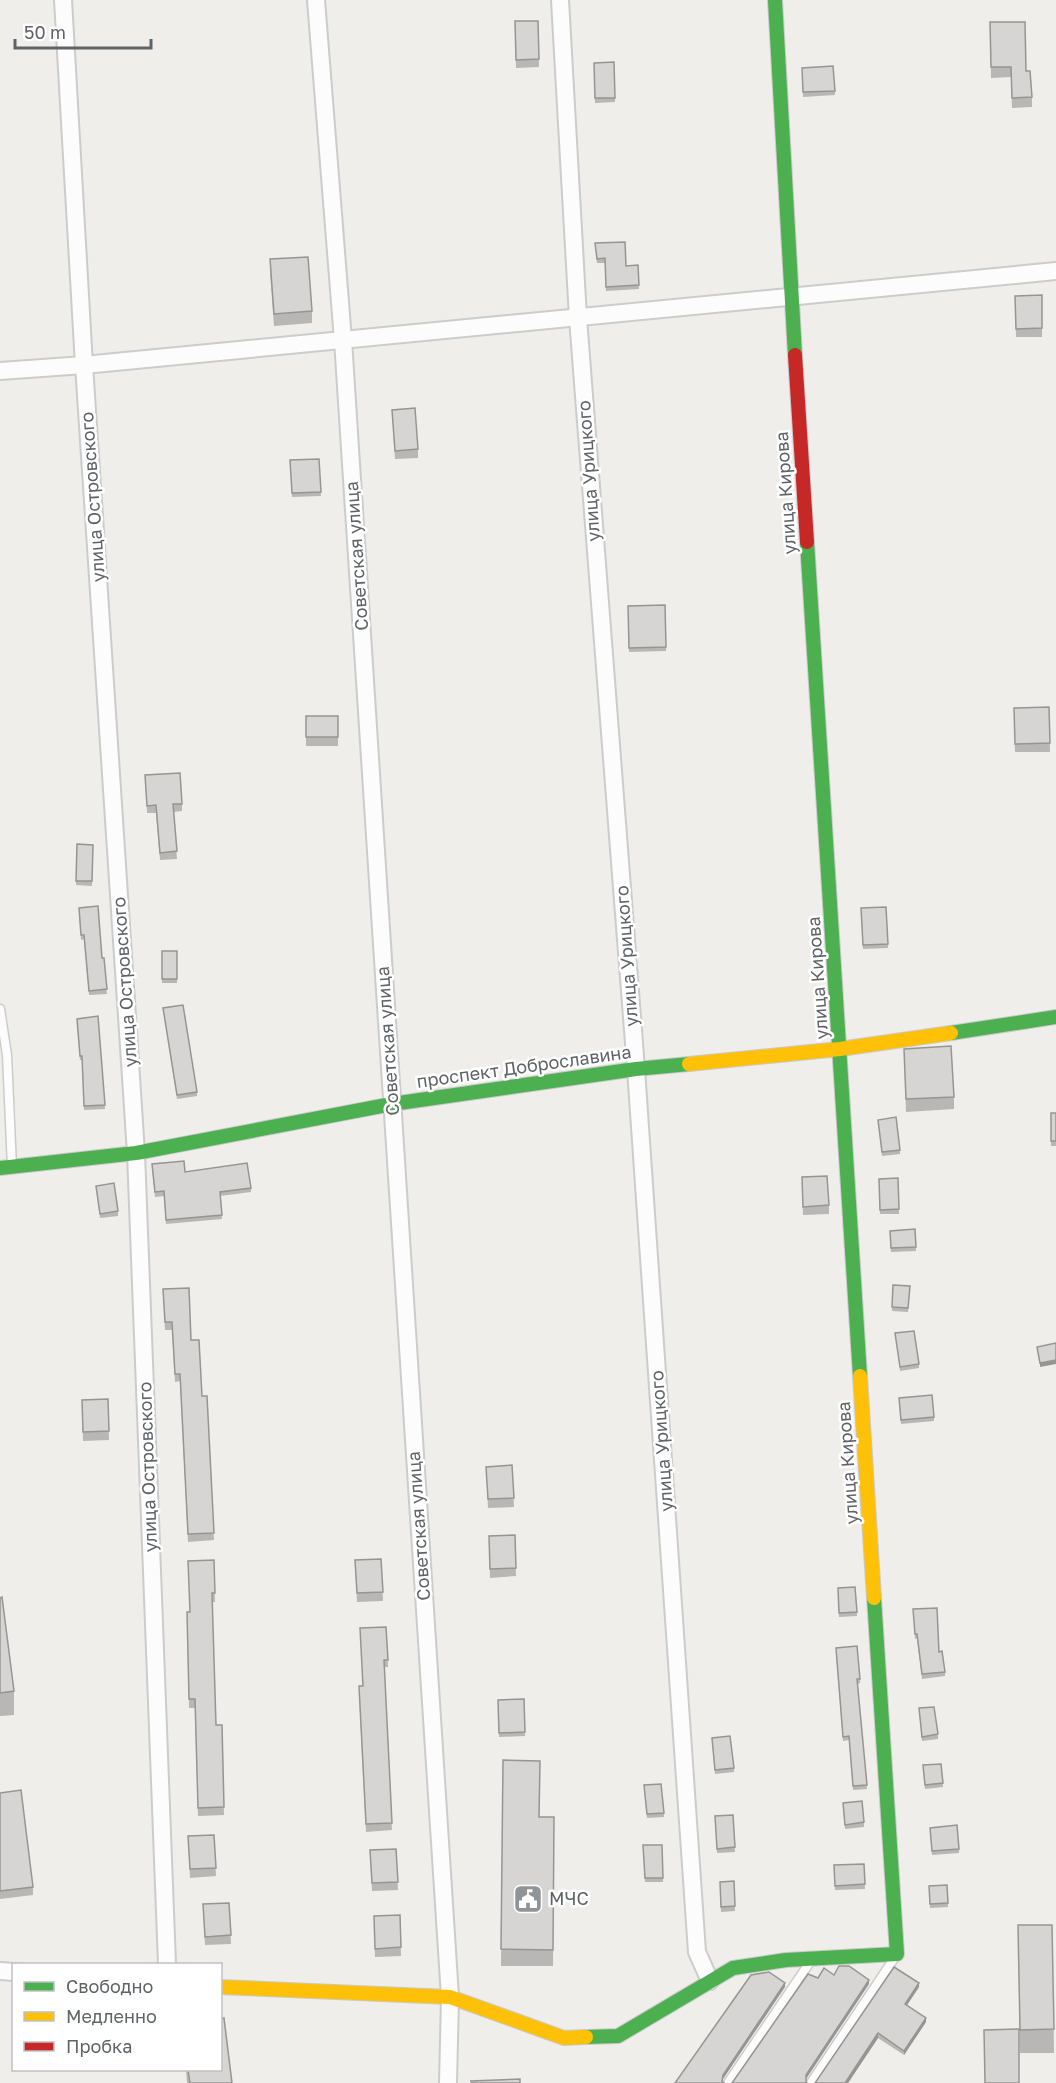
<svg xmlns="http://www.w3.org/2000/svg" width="1056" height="2083" viewBox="0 0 1056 2083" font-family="'Golos Text',sans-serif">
	<rect width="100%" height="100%" fill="#efeeea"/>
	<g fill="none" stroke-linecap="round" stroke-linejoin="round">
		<!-- lane casing -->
		<g stroke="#cbcccc" stroke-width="11">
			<g id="lane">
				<path d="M0,1009l7,46 5,112"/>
				<path d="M728,2083l82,-121"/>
				<path d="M811,2083l84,-126"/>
			</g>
		</g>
		<!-- street casing -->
		<g stroke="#cbcccc" stroke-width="20">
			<g id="street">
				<path d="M63,0l21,365 52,788 31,811"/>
				<path d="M316,0l27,340 107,1657 -2,86"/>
				<path d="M560,0l18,318 58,751 61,883 13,29"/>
				<path d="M0,371l84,-6 972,-94"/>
				<path d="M0,1971l14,1"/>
			</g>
		</g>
		<!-- fast casing -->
		<g stroke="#cacacb" stroke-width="16">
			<g id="fast">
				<path d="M775,0l20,355"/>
				<path d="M807,542l53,834"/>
				<path d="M951,1033l105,-16"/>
				<path d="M0,1168l136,-15 256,-49 244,-35 53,-5"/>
				<path d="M586,2037l32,-1 115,-68 53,-8 111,-6 -23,-356"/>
			</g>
		</g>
		<!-- slow casing -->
		<g stroke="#cacacb" stroke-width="16">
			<g id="slow">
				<path d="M689,1064l151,-15 111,-16"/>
				<path d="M860,1376l14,222"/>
				<path d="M220,1987l230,10 114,41 22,-1"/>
			</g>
		</g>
		<!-- jam casing -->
		<g stroke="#cacacb" stroke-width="16">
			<path id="jam" d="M795,355l12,187"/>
		</g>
		<!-- lane -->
		<use href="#lane" stroke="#fdfcfc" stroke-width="8"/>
		<!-- street -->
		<use href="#street" stroke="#fdfcfc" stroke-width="16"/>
		<!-- fast -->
		<use href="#fast" stroke="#4caf50" stroke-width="14"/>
		<!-- slow -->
		<use href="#slow" stroke="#ffc107" stroke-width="14"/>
		<!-- jam -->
		<use href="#jam" stroke="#c62828" stroke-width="14"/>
	</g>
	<!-- wall -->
	<g fill="#b8b7b5">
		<path d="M515,21h23l1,46 -23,1z"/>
		<path d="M990,22l36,49 6,26v10l-20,1 -1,-31 -20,1z"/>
		<path d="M614,62l1,40 -20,1 -1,-40z"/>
		<path d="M833,66l2,29 -32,2 -1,-29z"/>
		<path d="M595,243l31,23 12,-1 1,24 -33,2 -1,-28h-8z"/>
		<path d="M270,259l42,52v12l-38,3 -4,-54z"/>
		<path d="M1042,295v42h-26l-1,-41z"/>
		<path d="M392,410l26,39v9l-23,1z"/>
		<path d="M319,459l2,37 -29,1 -2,-37z"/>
		<path d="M665,605l1,46 -37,1 -1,-46z"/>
		<path d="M1049,707l1,45h-35l-1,-44z"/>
		<rect x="306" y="716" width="32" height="30"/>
		<path d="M145,775l37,29v7l-9,1 4,47 -17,1 -4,-47h-9z"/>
		<path d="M77,844l16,1 -1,41 -16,-1z"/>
		<path d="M886,907l2,41 -25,1 -2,-41z"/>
		<path d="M79,908l23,50 5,36 -18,1 -5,-56 -3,1z"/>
		<rect x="162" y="951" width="15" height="32"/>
		<path d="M163,1008l34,84v4l-20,3z"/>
		<path d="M98,1016l7,93 -21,1 -2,-50h-2l-3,-37z"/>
		<path d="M904,1049l50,48v12l-48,3z"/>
		<rect x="1051" y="1113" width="5" height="33"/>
		<path d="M878,1120l22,30v4l-18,2z"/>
		<path d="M152,1168l99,20v4l-31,4 2,23 -56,5 -2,-28 -9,1z"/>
		<path d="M802,1177l27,28v9l-26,1z"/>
		<path d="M898,1178l1,36h-19l-1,-35z"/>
		<path d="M96,1186l22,25v5l-18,2z"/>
		<path d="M915,1229l1,22 -25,1 -1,-21z"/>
		<path d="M893,1285l17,1 -2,26 -16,-1z"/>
		<path d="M163,1289l28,51 11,56 12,144 -26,2 -8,-161 -5,1 -3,-52h-7z"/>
		<path d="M895,1333l24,31v4l-19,3z"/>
		<path d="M108,1399l1,41 -26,1 -1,-41z"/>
		<path d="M899,1402l35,15v4l-33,3z"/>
		<path d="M512,1465l2,42 -26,1 -2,-41z"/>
		<path d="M515,1535l1,41 -26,2 -1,-42z"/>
		<path d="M381,1559l2,42 -26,1 -2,-42z"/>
		<path d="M214,1560l1,42h-3l4,123h6l2,90 -26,1 -3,-108h-6l-2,-96h3z"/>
		<path d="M855,1587l2,29 -18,1 -1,-29z"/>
		<path d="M0,1598l14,93v24l-14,1z"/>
		<path d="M913,1609l32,63v4l-23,3 -5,-41 -2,1z"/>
		<path d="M386,1627l2,40h-4l8,163 -26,2 -7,-138z"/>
		<path d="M836,1653l24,26v4l-3,1 10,105 -14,1 -4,-50 -6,1z"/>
		<path d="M524,1699l1,37 -26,1 -1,-37z"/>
		<path d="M919,1708l19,26v5l-16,2z"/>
		<path d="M712,1738l22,30v4l-19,2z"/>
		<path d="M503,1760l36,57h15l-1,149h-52z"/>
		<path d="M941,1764l2,23 -18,2 -2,-24z"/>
		<path d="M644,1789l20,24v4l-17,1z"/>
		<path d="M0,1793l33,94v8l-33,4z"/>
		<path d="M843,1807l21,15v5l-19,2z"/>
		<path d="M733,1815l2,37 -18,1 -2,-37z"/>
		<path d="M930,1832l29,17v4l-27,2z"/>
		<path d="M214,1835l2,41 -26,2 -2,-42z"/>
		<path d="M643,1845h19l1,37h-18z"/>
		<path d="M396,1849l2,41 -26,1 -2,-41z"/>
		<path d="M864,1864l1,25 -30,1 -1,-25z"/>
		<path d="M734,1881l1,30 -14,1 -1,-30z"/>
		<path d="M947,1885l1,22 -18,1 -1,-22z"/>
		<path d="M229,1903l2,41 -26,1 -2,-41z"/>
		<path d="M400,1915l1,41 -26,1 -1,-41z"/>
		<path d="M1018,1925h34l2,128h-34z"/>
		<path d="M919,1987l-12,18 19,17 -22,33 -26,-17 -30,45h-33z"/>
		<path d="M186,2070h34l12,13h-45z"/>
	</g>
	<!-- shaded-wall -->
	<g fill="#969594">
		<path d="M1056,1360v4l-16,3v-4z"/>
		<path d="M869,1980v4l-63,95v-4z"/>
		<path d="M785,1983v4l-62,92 -1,4 1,-8z"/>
		<path d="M919,1983v4l-14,21v-4z"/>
		<path d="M926,2018v4l-22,33v-4z"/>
		<path d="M878,2033v5l-30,45h-3z"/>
	</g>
	<!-- building -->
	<g fill="#d6d5d3" stroke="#969594" stroke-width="1.5">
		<path d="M515,21h23l1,38 -23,1z"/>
		<path d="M990,22h35l1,49h4l2,26 -20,1 -1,-31h-20z"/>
		<path d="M614,62l1,36h-20l-1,-35z"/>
		<path d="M833,66l2,25 -32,1 -1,-24z"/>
		<path d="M625,242l1,24 12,-1 1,20 -33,2 -1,-29 -8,1 -2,-16z"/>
		<path d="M308,257l4,54 -38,3 -4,-55z"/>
		<path d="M1042,295v33l-26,1 -1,-33z"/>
		<path d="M415,408l3,41 -23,2 -3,-41z"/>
		<path d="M319,459l2,33 -29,1 -2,-33z"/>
		<path d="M665,605l1,42 -37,1 -1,-42z"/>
		<path d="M1049,707l1,36 -35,1 -1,-36z"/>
		<rect x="306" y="716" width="32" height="21"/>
		<path d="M180,773l2,31h-9l4,47 -17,2 -4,-48 -9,1 -2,-31z"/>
		<path d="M77,844l16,1 -1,36h-16z"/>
		<path d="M98,906l4,52h2l3,31 -18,2 -5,-56h-3l-2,-27z"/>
		<path d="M886,907l2,37 -25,1 -2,-37z"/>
		<rect x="162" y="951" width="15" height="28"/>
		<path d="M183,1005l14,87 -20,3 -14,-87z"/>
		<path d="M98,1016l7,89 -21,1 -2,-50h-2l-3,-37z"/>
		<path d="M951,1046l3,51 -48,2 -2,-50z"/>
		<rect x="1051" y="1113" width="5" height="28"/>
		<path d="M896,1117l4,33 -18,2 -4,-32z"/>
		<path d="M184,1161l1,11 62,-9 4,25 -31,4 2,23 -56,5 -2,-29 -9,1 -3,-28z"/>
		<path d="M827,1176l2,29 -26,2 -1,-30z"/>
		<path d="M898,1178l1,31 -19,1 -1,-31z"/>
		<path d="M114,1183l4,28 -18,3 -4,-28z"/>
		<path d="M915,1229l1,18 -25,1 -1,-17z"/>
		<path d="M893,1285l17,1 -2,22 -16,-1z"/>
		<path d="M189,1288l2,52h8l3,56h5l7,137 -26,1 -8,-160h-5l-3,-52h-7l-2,-33z"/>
		<path d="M914,1331l5,33 -19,3 -5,-34z"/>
		<path d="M1056,1343v17l-16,3 -3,-16z"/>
		<path d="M932,1395l2,22 -33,3 -2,-22z"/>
		<path d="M108,1399l1,32 -26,1 -1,-32z"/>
		<path d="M512,1465l2,33 -26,1 -2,-32z"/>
		<path d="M515,1535l1,33 -26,1 -1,-33z"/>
		<path d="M381,1559l2,33 -26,1 -2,-33z"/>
		<path d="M214,1560l1,33h-3l4,132h6l2,82 -26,1 -3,-109h-6l-2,-87h3l-2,-51z"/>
		<path d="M855,1587l2,25 -18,1 -1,-25z"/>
		<path d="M2,1597l12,94 -14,2v-95z"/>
		<path d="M937,1608l2,44 3,-1 3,21 -23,2 -5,-40h-2l-2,-25z"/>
		<path d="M386,1627l2,33h-4l8,163 -26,1 -7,-138h4l-3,-58z"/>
		<path d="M857,1646l3,33h-3l10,106 -14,1 -4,-50 -6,1 -7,-89z"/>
		<path d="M524,1699l1,33 -26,1 -1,-33z"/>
		<path d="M934,1707l4,27 -16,3 -3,-29z"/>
		<path d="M730,1736l4,32 -19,2 -3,-32z"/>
		<path d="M503,1760l37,1 -1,56h15l-1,133 -52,-1z"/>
		<path d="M941,1764l2,19 -18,2 -2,-20z"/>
		<path d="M661,1784l3,29 -17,1 -3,-29z"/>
		<path d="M21,1790l12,97 -33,4v-98z"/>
		<path d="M862,1801l2,21 -19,3 -2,-22z"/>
		<path d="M733,1815l2,32 -18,2 -2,-33z"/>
		<path d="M957,1825l2,24 -27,2 -2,-23z"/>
		<path d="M214,1835l2,33 -26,1 -2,-33z"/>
		<path d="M643,1845h19l1,33h-18z"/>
		<path d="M396,1849l2,33 -26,1 -2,-33z"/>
		<path d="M864,1864l1,20 -30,2 -1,-21z"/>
		<path d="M734,1881l1,25 -14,1 -1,-25z"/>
		<path d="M947,1885l1,18 -18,1 -1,-18z"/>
		<path d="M229,1903l2,32 -26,2 -2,-33z"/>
		<path d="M400,1915l1,32 -26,2 -1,-33z"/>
		<path d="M1018,1925h34l2,104 -34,1z"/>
		<path d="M839,1966h10l20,14 -63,95v7l1,1h-75l76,-109 10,4 6,-10 10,7z"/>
		<path d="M894,1967l25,16 -14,21 21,14 -22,33 -26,-18 -33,50h-30z"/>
		<path d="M769,1972l16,11 -62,92 -1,6 2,2h-49l76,-108z"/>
		<path d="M224,2018l8,65h-42l-2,-13h32v-51z"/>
		<path d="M1019,2029v54h-34l-1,-53z"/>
		<path d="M520,2079v4h-48l-1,-2z"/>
	</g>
	<!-- icons -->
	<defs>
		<g id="civic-square" transform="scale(1.5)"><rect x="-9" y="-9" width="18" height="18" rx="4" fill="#919496" stroke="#fff"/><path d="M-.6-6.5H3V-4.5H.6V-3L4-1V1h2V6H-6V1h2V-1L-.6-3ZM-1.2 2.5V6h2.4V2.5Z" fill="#fff"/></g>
	</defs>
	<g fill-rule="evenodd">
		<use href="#civic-square" x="528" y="1899"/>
	</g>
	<g text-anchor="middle" stroke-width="5" stroke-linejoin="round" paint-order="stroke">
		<!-- street labels -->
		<g font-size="18" fill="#5f6368" stroke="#fff">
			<text transform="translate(589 471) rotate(-94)" y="6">улица Урицкого</text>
			<text transform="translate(786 493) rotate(-94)" y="6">улица Кирова</text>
			<text transform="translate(93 497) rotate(-94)" y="6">улица Островского</text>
			<text transform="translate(357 556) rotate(-94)" y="6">Советская улица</text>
			<text transform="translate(627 956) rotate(-94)" y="6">улица Урицкого</text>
			<text transform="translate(818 978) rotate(-94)" y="6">улица Кирова</text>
			<text transform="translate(125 982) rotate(-94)" y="6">улица Островского</text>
			<text transform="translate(388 1041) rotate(-94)" y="6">Советская улица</text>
			<text transform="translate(524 1067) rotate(-8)" y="6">проспект Доброславина</text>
			<text transform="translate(662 1441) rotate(-94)" y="6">улица Урицкого</text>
			<text transform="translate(848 1463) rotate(-94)" y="6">улица Кирова</text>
			<text transform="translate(148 1467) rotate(-92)" y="6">улица Островского</text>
			<text transform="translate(419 1526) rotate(-94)" y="6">Советская улица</text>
		</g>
		<!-- poi labels -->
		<g font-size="18" fill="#5f6368" stroke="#fff" text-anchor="start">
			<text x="549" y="1905">МЧС</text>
		</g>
	</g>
	<!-- legend -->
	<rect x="12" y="1963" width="210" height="108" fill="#ffffff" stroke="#bfc1c3" stroke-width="1.5"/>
	<rect x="24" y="1982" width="30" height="9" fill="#4caf50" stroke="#bfc1c3" stroke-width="1.5"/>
	<text x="66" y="1993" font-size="18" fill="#5f6368">Свободно</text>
	<rect x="24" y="2012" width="30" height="9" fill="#ffc107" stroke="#bfc1c3" stroke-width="1.5"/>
	<text x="66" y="2023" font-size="18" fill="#5f6368">Медленно</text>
	<rect x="24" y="2042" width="30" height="9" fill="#c62828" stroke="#bfc1c3" stroke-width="1.5"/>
	<text x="66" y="2053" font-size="18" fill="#5f6368">Пробка</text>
	<!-- scale -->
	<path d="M15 39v9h136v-9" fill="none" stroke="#5f6368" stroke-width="3"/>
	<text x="24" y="39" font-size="18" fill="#5f6368" stroke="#ffffff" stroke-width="4.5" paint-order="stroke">50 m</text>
</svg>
